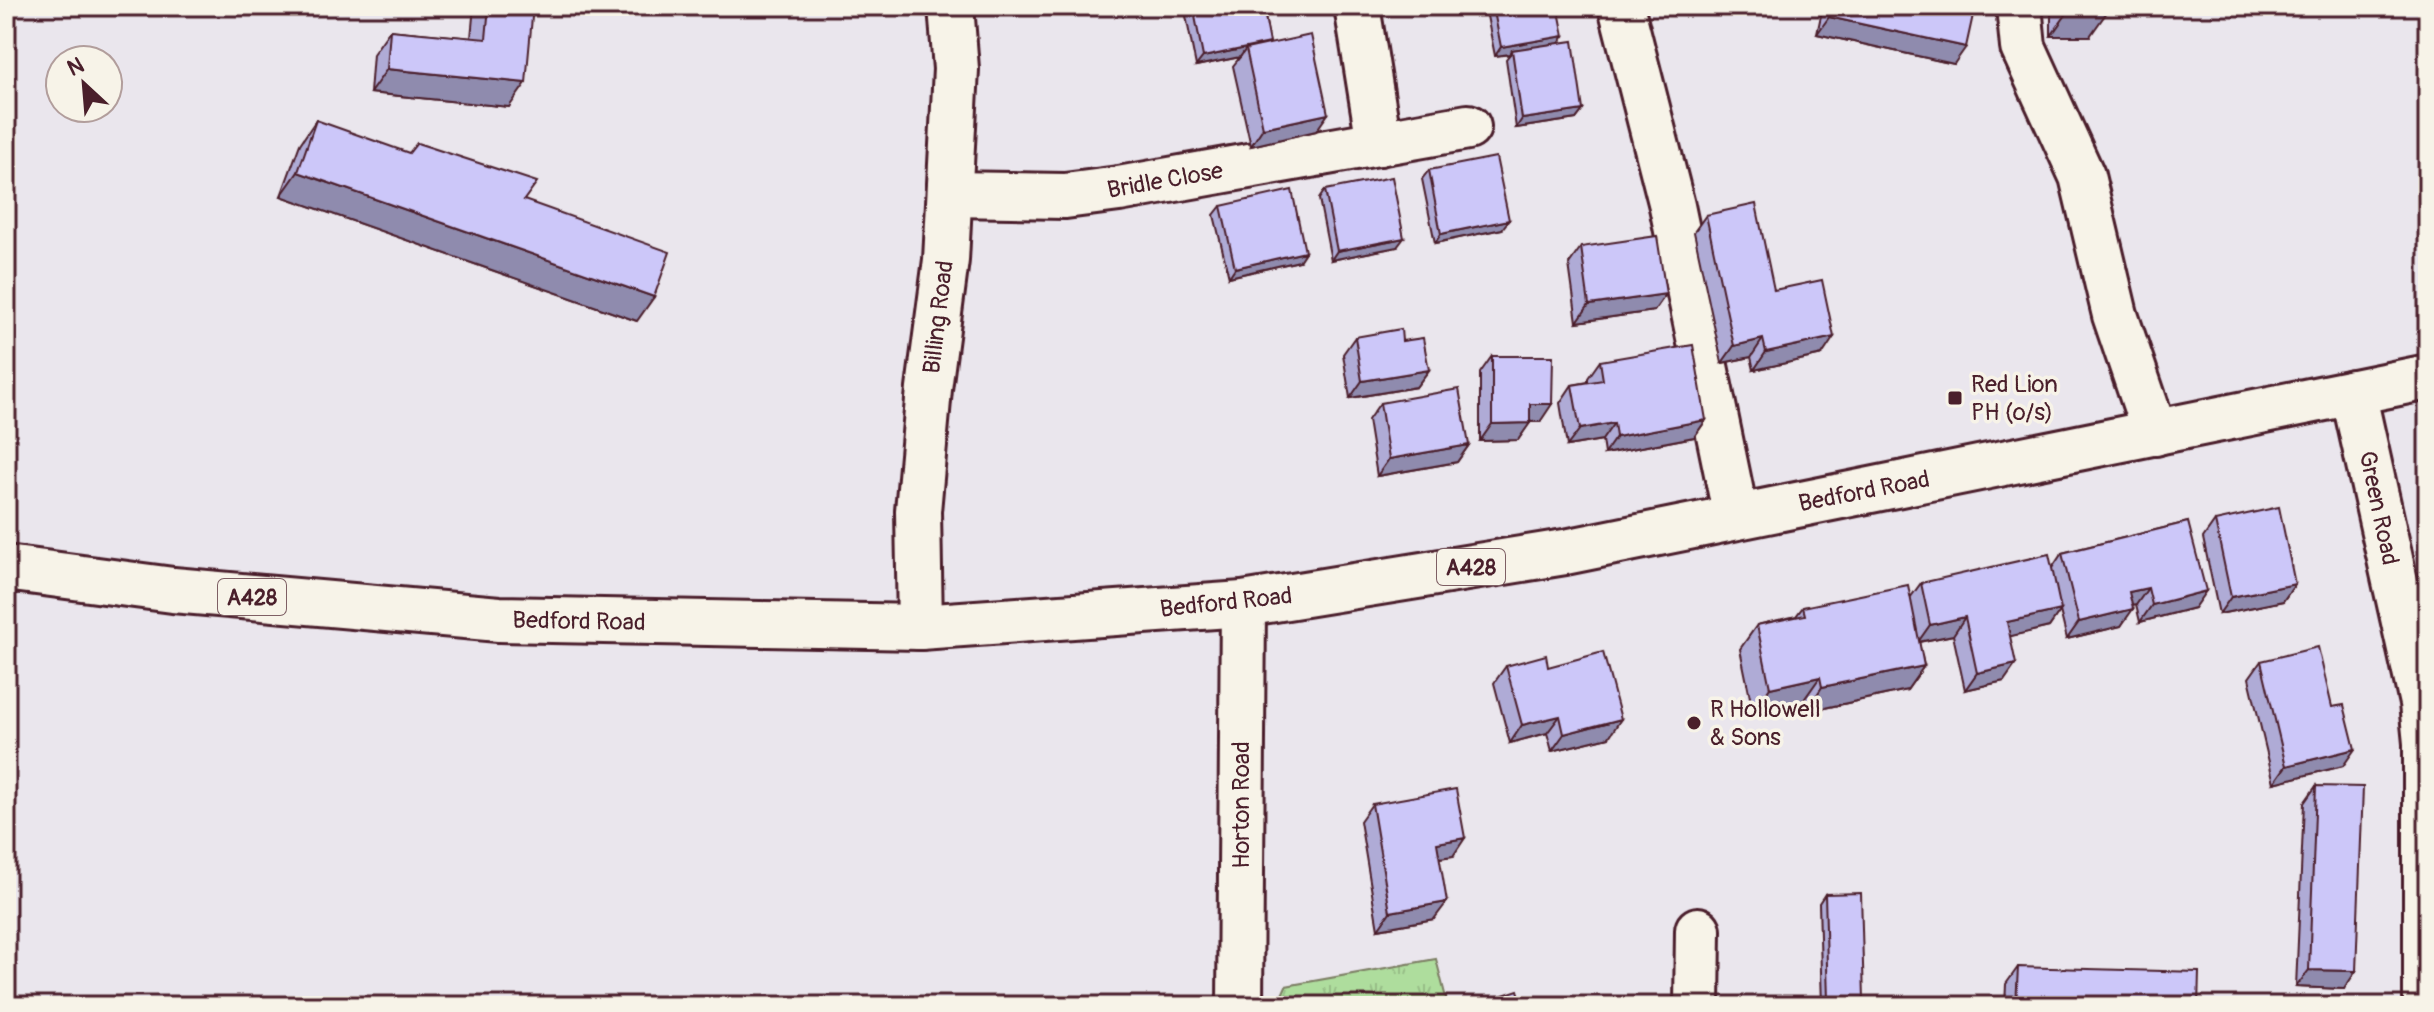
<svg xmlns="http://www.w3.org/2000/svg" width="2434" height="1012" viewBox="0 0 2434 1012" font-family="Pangolin,sans-serif">
	<defs>
		<pattern id="grass-tufts" width="24" height="20" patternUnits="userSpaceOnUse" patternTransform="scale(2)"><rect width="24" height="20" fill="#aedd9d"/><path d="M3 7l-1-3M5 7V3M7 7l1-3M15 17l-1-3M17 17v-4M19 17l1-3" fill="none" stroke="#97bd87"/></pattern>
	</defs>
	<rect width="100%" height="100%" fill="#eae6ed"/>
	<filter id="ink" filterUnits="userSpaceOnUse"><feTurbulence type="fractalNoise" baseFrequency=".0125" numOctaves="2"/><feDisplacementMap in="SourceGraphic" scale="16" xChannelSelector="R" yChannelSelector="G"/><feConvolveMatrix kernelMatrix="1 2 1 2 8 2 1 2 1" color-interpolation-filters="sRGB"/></filter>
	<g filter="url(#ink)">
		<!-- grass -->
		<path fill="url(#grass-tufts)" stroke="#7c7e64" stroke-width="2" d="M1436,959l12,47h-171l9,-20z"/>
		<g fill="none" stroke-linecap="round" stroke-linejoin="round">
			<!-- minor casing -->
			<g stroke="#4a1f2b" stroke-width="50">
				<g id="minor">
					<path d="M1357,6l22,137"/>
					<path d="M1621,6l51,200 64,311"/>
					<path d="M2019,6l4,41 59,129 33,139 40,118"/>
					<path d="M950,194l115,2 54,-7 349,-62"/>
					<path d="M2353,392l69,311 4,40v263"/>
					<path d="M920,627l-2,-116 11,-122 17,-129 10,-191 -5,-63"/>
					<path d="M1240,1006l3,-402"/>
					<path d="M1697,1006l1,-76"/>
				</g>
			</g>
			<!-- highway casing -->
			<g stroke="#4a1f2b" stroke-width="50">
				<path id="highway" d="M6,568l167,22 326,29 421,8 323,-23 322,-52 863,-175"/>
			</g>
			<!-- minor -->
			<use href="#minor" stroke="#f7f3e8" stroke-width="44"/>
			<!-- highway -->
			<use href="#highway" stroke="#f7f3e8" stroke-width="44"/>
		</g>
		<!-- wall -->
		<g fill="#afabd6" stroke="#4a1f2b" stroke-width="2">
			<path d="M474,6h59l-24,101 -139,-14 3,-39 17,-24 81,8z"/>
			<path d="M1184,6h79l7,38 46,87 -65,15 -18,-80 7,-9 -44,9z"/>
			<path d="M1485,6h73l1,37 24,67 -7,9 -60,9 -10,-69 4,-5 -15,2z"/>
			<path d="M1823,6h152l-21,58 -137,-30z"/>
			<path d="M2051,6h56l-17,30h-39z"/>
			<path d="M316,120l321,201 -356,-125 19,-52z"/>
			<path d="M1429,170l73,59 -67,14 -13,-64z"/>
			<path d="M1325,190l72,57 -66,13 -12,-61z"/>
			<path d="M1221,206l78,55 -70,16 -15,-62z"/>
			<path d="M1706,215l68,75 48,65 -68,15 -3,-13 -29,6 -28,-131z"/>
			<path d="M1581,247l85,47 -12,17 -77,11 -8,-58z"/>
			<path d="M1355,337l47,4 27,29 -13,17 -66,11 -7,-44z"/>
			<path d="M1492,356l48,66h-10l-12,18 -38,1v-68z"/>
			<path d="M1600,361l106,59 -12,17 -90,17 -2,-14 -35,6 -7,-43 12,-18 16,-3v-4z"/>
			<path d="M1380,403l89,42 -12,17 -80,14 -9,-56z"/>
			<path d="M2215,521l80,63 -12,17 -64,13 -16,-76z"/>
			<path d="M2188,522l6,86 -54,14 -4,-17 -4,1 -11,20 -54,13 -7,-28 -11,16 -39,9 -6,45 -39,9 -12,-55 -34,7 5,24 -17,24 -101,22 -3,-11 -50,11 -13,-63 17,-24 39,-9 7,-9 107,-9 11,-15 131,-15 10,-15z"/>
			<path d="M2261,661l71,46 11,59 -69,17 -25,-105z"/>
			<path d="M1506,666l42,1 61,70 -57,14 -5,-18 -37,10 -16,-60z"/>
			<path d="M2316,786l28,203 -48,-2 8,-184z"/>
			<path d="M1372,804l81,52 -14,2 -5,61 -56,10 -18,-108z"/>
			<path d="M1825,894l39,106 -4,6h-38l-3,-103z"/>
			<path d="M2018,967l180,39h-193l1,-22z"/>
		</g>
		<!-- shaded-wall -->
		<g fill="#8f8bae" stroke="#4a1f2b" stroke-width="2">
			<path d="M2068,12h39l-17,24h-39z"/>
			<path d="M1829,17l137,30 -12,17 -137,-30z"/>
			<path d="M1564,36l-6,9 -46,5 -2,4 -15,2 6,-9z"/>
			<path d="M1270,43l-24,6 -6,8 -44,9 7,-9z"/>
			<path d="M387,69l139,14 -17,24 -139,-14z"/>
			<path d="M1583,110l-7,9 -60,9 6,-9z"/>
			<path d="M1328,114l-12,17 -65,15 12,-18z"/>
			<path d="M298,172l356,125 -17,24 -356,-125z"/>
			<path d="M1509,220l-7,9 -67,14 6,-9z"/>
			<path d="M1404,238l-7,9 -66,13 6,-9z"/>
			<path d="M1305,252l-6,9 -70,16 6,-9z"/>
			<path d="M1666,294l-12,17 -77,11 12,-17z"/>
			<path d="M1834,337l-12,18 -68,15 12,-18z"/>
			<path d="M1763,339l-12,18 -29,6 12,-17z"/>
			<path d="M1429,370l-13,17 -66,11 12,-17z"/>
			<path d="M1530,404h22l-12,18 -22,-1z"/>
			<path d="M1706,420l-12,17 -90,17 12,-17z"/>
			<path d="M1530,423l-12,17 -38,1 12,-17z"/>
			<path d="M1614,423l-12,17 -35,6 13,-17z"/>
			<path d="M1469,445l-12,17 -80,14 12,-17z"/>
			<path d="M2295,584l-12,17 -64,13 12,-17z"/>
			<path d="M2148,588l-12,17 -20,4 13,-17z"/>
			<path d="M2206,591l-12,17 -54,14 12,-17z"/>
			<path d="M2133,609l-12,17 -54,13 12,-17z"/>
			<path d="M2061,610l-12,17 -54,13 12,-18z"/>
			<path d="M1965,617l-12,18 -35,7 12,-17z"/>
			<path d="M2016,664l-12,17 -39,9 12,-17z"/>
			<path d="M1924,666l-17,24 -101,22 16,-25z"/>
			<path d="M1820,677l-17,24 -50,11 17,-24z"/>
			<path d="M1560,716l-13,17 -37,10 12,-18z"/>
			<path d="M1621,719l-12,18 -57,14 12,-17z"/>
			<path d="M2355,749l-12,17 -69,17 12,-17z"/>
			<path d="M1465,838l-12,18 -28,4 12,-17z"/>
			<path d="M1447,902l-13,17 -56,10 12,-17z"/>
			<path d="M2309,970l47,1 -12,18 -48,-2z"/>
			<path d="M1864,1000l-4,6h-35l3,-5z"/>
		</g>
		<!-- building -->
		<g fill="#ccc7f9" stroke="#4a1f2b" stroke-width="2">
			<path d="M489,6h44l-7,77 -139,-14 3,-39 96,9z"/>
			<path d="M1193,6h70l7,37 -67,14z"/>
			<path d="M1493,6h65l6,30 -63,11z"/>
			<path d="M1832,6h143l-9,41 -137,-30z"/>
			<rect x="2068" y="6" width="39" height="6"/>
			<path d="M1311,35l17,79 -65,14 -17,-79z"/>
			<path d="M1573,41l10,69 -61,9 -10,-69z"/>
			<path d="M316,120l93,33 8,-10 120,39 -13,18 146,52 -16,45 -356,-125z"/>
			<path d="M1496,157l13,63 -68,14 -12,-64z"/>
			<path d="M1392,177l12,61 -67,13 -12,-61z"/>
			<path d="M1292,190l13,62 -70,16 -14,-62z"/>
			<path d="M1756,204l18,86 48,-10 12,57 -68,15 -3,-13 -29,7 -28,-131z"/>
			<path d="M1657,236l9,58 -77,11 -8,-58z"/>
			<path d="M1401,329l1,12 21,-3 6,32 -67,11 -7,-44z"/>
			<path d="M1693,345l13,75 -90,17 -2,-14 -34,6 -8,-44 31,-5 -3,-19z"/>
			<path d="M1492,356h61l-1,48h-22v19l-38,1z"/>
			<path d="M1459,389l10,56 -80,14 -9,-56z"/>
			<path d="M2279,507l16,77 -64,13 -16,-76z"/>
			<path d="M2188,522l18,69 -54,14 -4,-17 -19,4 4,17 -54,13 -17,-69z"/>
			<path d="M2049,554l12,56 -54,12 9,42 -39,9 -12,-56 -35,8 -9,-42z"/>
			<path d="M1908,585l16,81 -102,21 -2,-10 -50,11 -13,-63 48,-10 -2,-8z"/>
			<path d="M2318,647l14,60 12,-2 11,44 -69,17 -25,-105z"/>
			<path d="M1603,652l18,67 -57,15 -4,-18 -38,9 -16,-59 40,-11 2,12z"/>
			<path d="M2316,786l47,1 -7,184 -47,-1z"/>
			<path d="M1456,789l9,49 -28,5 10,59 -57,10 -18,-108z"/>
			<path d="M1861,893l3,107 -36,1 -3,-107z"/>
			<path d="M2018,967l181,5 -1,34h-182z"/>
			<path d="M1518,990l5,16h-53z"/>
		</g>
	</g>
	<!-- markers -->
	<g fill="#4a1f2b" stroke="#f7f3e8" stroke-width="3">
		<rect x="1947" y="390" width="16" height="16" rx="4"/>
		<circle cx="1694" cy="723" r="8"/>
	</g>
	<g text-anchor="middle" stroke-width="7" stroke-linejoin="round" paint-order="stroke">
		<!-- shield labels -->
		<g fill="#f7f3e8" stroke="#7e5f64" stroke-width="2">
			<rect x="1437" y="549" width="68" height="36" rx="6"/>
			<rect x="218" y="579" width="68" height="36" rx="6"/>
		</g>
		<g font-size="22" font-weight="bold" fill="#4a1f2b">
			<text x="1471" y="575">A428</text>
			<text x="252" y="605">A428</text>
		</g>
		<!-- street labels -->
		<g font-size="24" fill="#4a1f2b" stroke="#f7f3e8">
			<text transform="translate(1165 180) rotate(-10)" y="8">Bridle Close</text>
			<text transform="translate(938 317) rotate(-83)" y="8">Billing Road</text>
			<text transform="translate(1864 491) rotate(-11)" y="8">Bedford Road</text>
			<text transform="translate(2379 508) rotate(78)" y="8">Green Road</text>
			<text transform="translate(1226 602) rotate(-6)" y="8">Bedford Road</text>
			<text transform="translate(579 621) rotate(1)" y="8">Bedford Road</text>
			<text transform="translate(1241 805) rotate(-90)" y="8">Horton Road</text>
		</g>
		<!-- poi labels -->
		<g font-size="24" fill="#4a1f2b" stroke="#f7f3e8" text-anchor="start">
			<text x="1971" y="392">Red Lion<tspan x="1971" dy="28">PH (o/s)</tspan></text>
			<text x="1710" y="717">R Hollowell<tspan x="1710" dy="28">&amp; Sons</tspan></text>
		</g>
	</g>
	<!-- margin -->
	<rect width="2434" height="1012" fill="none" stroke="#f7f3e8" stroke-width="32"/>
	<rect x="16" y="16" width="2402" height="980" fill="none" stroke="#4a1f2b" stroke-width="3" filter="url(#ink)"/>
	<!-- north arrow -->
	<g transform="translate(84 84) rotate(334)"><circle r="38" fill="#f7f3e8" stroke="#b29e9c" stroke-width="2"/>
	<path d="M0-6L14 30L0 20L-14 30Z" fill="#4a1f2b"/>
	<text y="-12" font-size="22" font-weight="bold" text-anchor="middle" fill="#4a1f2b">N</text>
	</g>
</svg>
